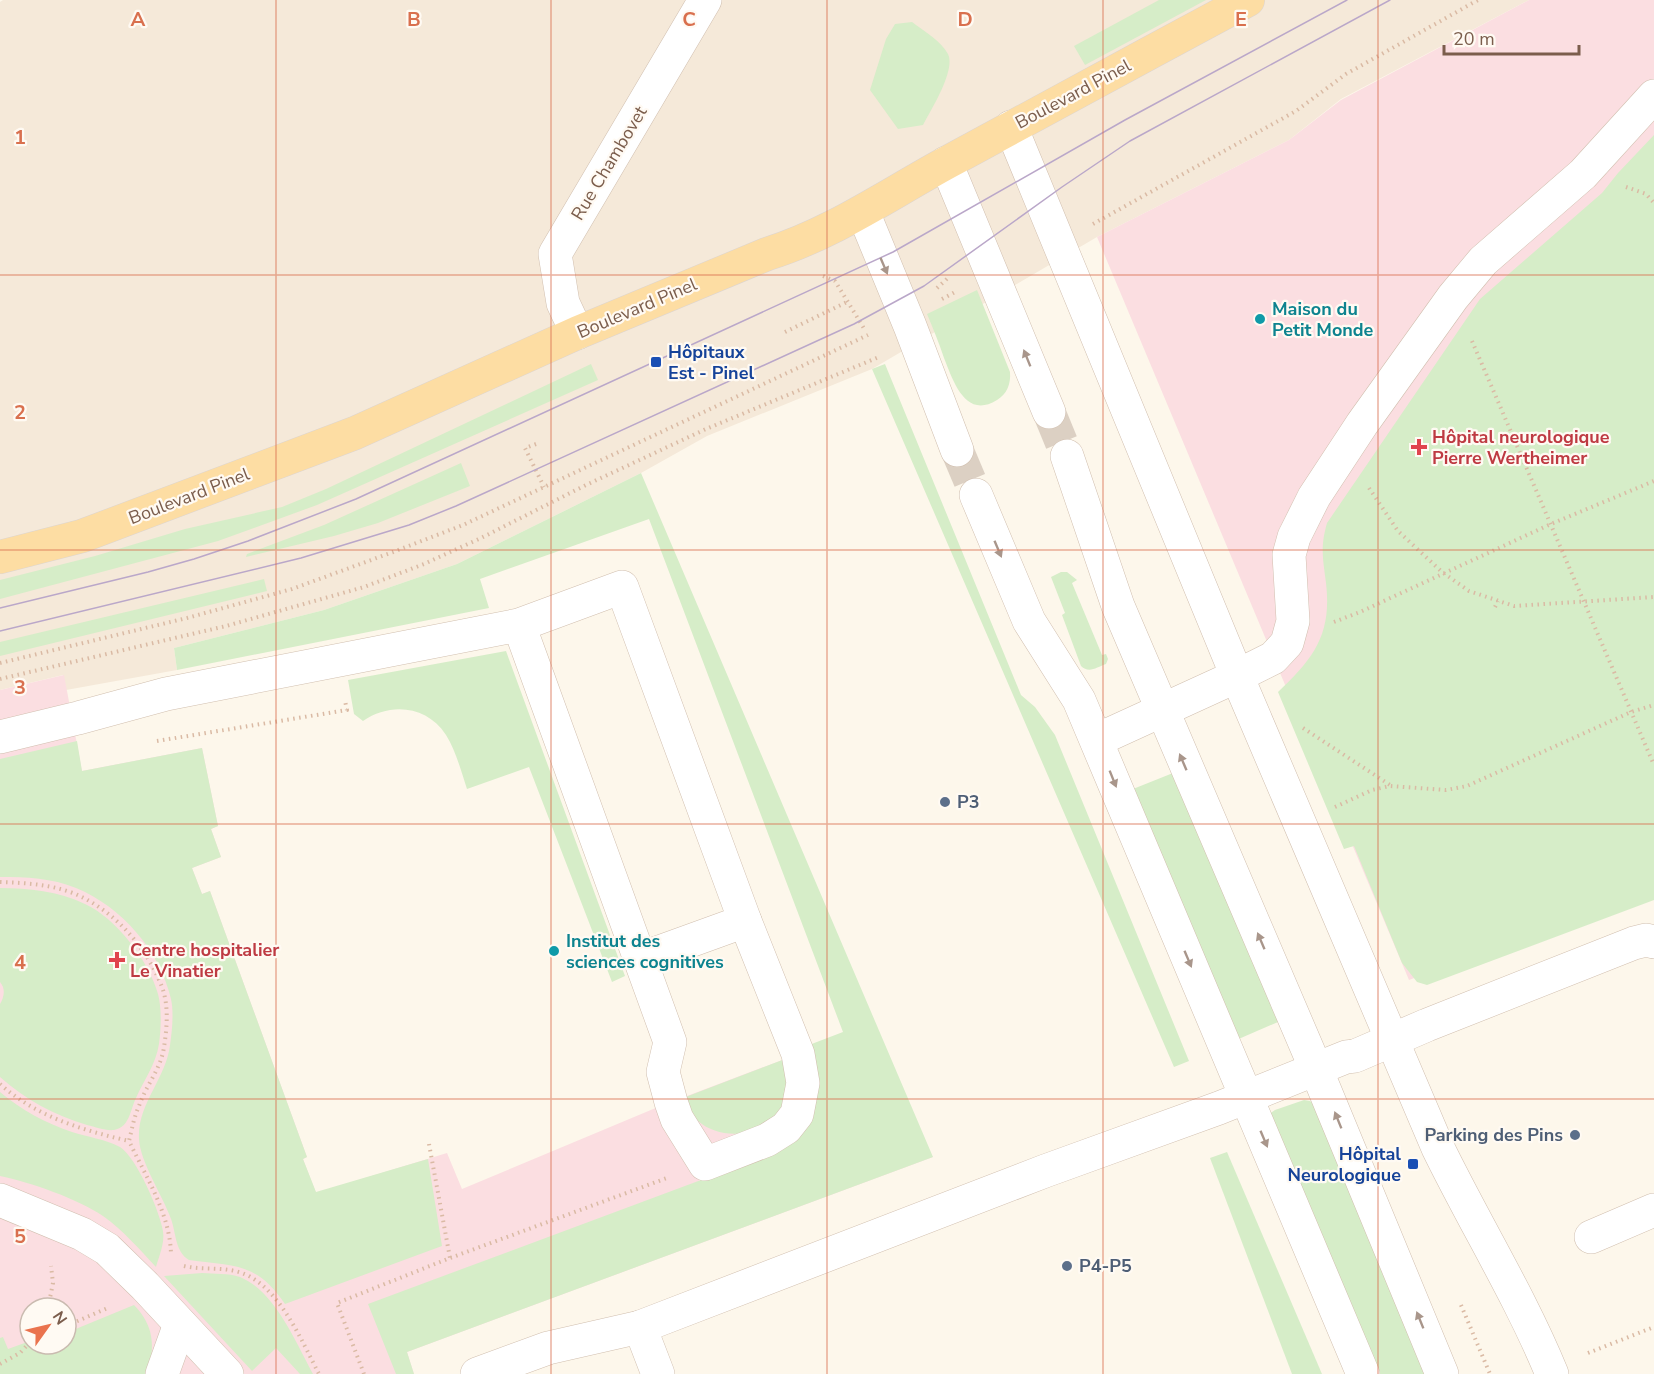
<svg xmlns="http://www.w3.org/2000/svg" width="1654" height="1374" viewBox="0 0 1654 1374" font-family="'Nunito Sans',sans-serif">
	<rect width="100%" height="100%" fill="#fdf7eb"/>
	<!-- residential -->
	<path fill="#f5e9d9" d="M3,0h1526l-188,99 -52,41 -192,97 -225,132 -165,67 -66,37 -184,91 -133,46 -150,38 3,22 -111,20 -3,-15 -63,15v-688z"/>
	<!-- medical -->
	<g fill="#fbdee1" fill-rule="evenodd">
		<path d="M1529,0h125v888l-245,92 -312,-743 192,-97 52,-40z"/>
		<path d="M64,675l18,96 120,-23 16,78 -7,3 10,28 -29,11 10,26 8,-3 97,266 -4,2 13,34 131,-40 15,36 196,-82 140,-53 135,103 -526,195 7,22h-414v-684zM30,1308h36v36h-36z"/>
	</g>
	<!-- green -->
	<g fill="#d6edc8">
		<path d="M1159,0h47l-121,65 -11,-19z"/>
		<path d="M912,22c12,9 29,19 36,32 8,16 -17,56 -25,71l-25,4 -28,-39 16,-51 9,-15z"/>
		<path d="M1654,135v765l-227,85 -10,-3 -15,-19 -48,-117 -10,3 -66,-157c36,-34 54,-58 48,-109 -3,-25 -6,-35 1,-60l153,-224 122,-106 16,-20z"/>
		<path d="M977,290l33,82c1,12 -3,22 -13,28 -32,20 -44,-20 -53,-42 -5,-15 -11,-30 -17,-44z"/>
		<path d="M591,364l7,16 -281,125 -99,36 -218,58v-19l95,-24 90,-27 97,-22 44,-18z"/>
		<path d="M885,364l136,331 14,12 20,28 134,326 -15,6 -302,-698z"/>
		<path d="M461,463l9,23 -92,37 -44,13 -88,21 1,-3 77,-29z"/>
		<path d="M641,473l292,684 -526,195 7,22h-18l-28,-70 403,-150 38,-109 34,-13 -194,-513 -169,60 9,29 -312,62 -3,-22 150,-38 133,-46z"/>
		<path d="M1061,572h6l10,8 -5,3 30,72 4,-1 2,5 -2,5c-9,3 -17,10 -25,2l-19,-51 3,-2 -14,-36z"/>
		<path d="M264,579l3,12 -267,65v-14z"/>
		<path d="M506,651l119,325 -13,6 -83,-215 -62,22c-6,-18 -11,-38 -21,-54 -19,-29 -55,-33 -83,-14l-9,-7 -6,-34z"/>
		<path d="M77,741l5,30 120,-23 16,78 -7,3 10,28 -29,11 10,26 8,-3 97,266 -4,2 13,33 112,-33 14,87 -157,58c-28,-42 -52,-38 -96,-44 -14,-8 -13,-28 -18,-41 -8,-23 -31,-57 -32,-80 -2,-35 27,-60 31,-94 2,-14 4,-32 1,-46 -11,-48 -49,-92 -95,-111 -24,-10 -50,-11 -76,-11v-118z"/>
		<path d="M1173,773l105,249 -44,19 -106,-250z"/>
		<path d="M0,888c29,0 58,3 85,16 31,14 64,57 73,90 4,15 3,35 1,50 -3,20 -15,36 -23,54 -6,12 -6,29 -22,32 -9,1 -18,-3 -27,-5 -33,-10 -61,-25 -87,-48v-73c4,-7 6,-15 0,-22z"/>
		<path d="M785,1059c1,5 3,10 4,14 1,11 -6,36 -14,44 -19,20 -55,23 -77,4 -6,-6 -11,-16 -15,-23z"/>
		<path d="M0,1092c21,18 46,31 72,40 15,5 33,7 48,15 17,11 40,65 43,84 2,12 -4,25 -7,36 -16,-17 -33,-37 -53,-51 -25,-17 -73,-34 -103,-40z"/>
		<path d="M1304,1100l6,1 5,4 114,269h-55l-106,-259 7,-5z"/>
		<path d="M1227,1152l95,222h-30l-82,-216z"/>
		<path d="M202,1273c13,1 26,0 38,4 35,14 56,66 73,97h-13l-24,-26 -24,23 -88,-95z"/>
		<path d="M134,1305c21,22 20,40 15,69h-149v-36l3,-1 5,12 22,-8v3h36v-11z"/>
	</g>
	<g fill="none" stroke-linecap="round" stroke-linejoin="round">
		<!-- minor-tunnel -->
		<g stroke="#dcd0c3" stroke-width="33" stroke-dasharray="33 16" stroke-linecap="butt">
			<path d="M1049,412l18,44"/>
			<path d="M957,450l19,45"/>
		</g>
		<!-- minor casing -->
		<g stroke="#d1bfaf" stroke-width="34">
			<g id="minor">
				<path d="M1011,127l226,549 201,472c37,76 82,148 114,226"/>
				<path d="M946,163l103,249"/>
				<path d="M863,212l47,114 47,124"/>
				<path d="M577,333l-14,-30 -8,-49 150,-254"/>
				<path d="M1067,456l51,150 198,463 126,305"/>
				<path d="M976,495l53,126 50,79 284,674"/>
				<path d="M0,737l78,-19 88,-24 353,-69 103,-38 123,334 53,133 5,29 -6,31 -11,14 -19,12 -62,24 -28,-45 -6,-17 -8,-30 7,-30 -151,-417"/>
				<path d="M1097,740l140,-64 36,-18 14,-15 6,-22 -4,-66 5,-18 20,-40 48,-73 91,-127 30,-36 100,-87 71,-78"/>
				<path d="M640,959l105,-38"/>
				<path d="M0,1200l82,34 25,15 38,37 82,88"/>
				<path d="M1591,1237l63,-27"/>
				<path d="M640,1327l18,47"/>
				<path d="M162,1374l18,-50"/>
				<path d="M477,1374l71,-26 92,-21 405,-156 174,-63 127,-51 9,-1 72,-31 207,-82 12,-3 8,2"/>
			</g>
		</g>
		<!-- major casing -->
		<g stroke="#ddd5d0" stroke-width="34">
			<path id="major" d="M0,557l82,-21 273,-103 222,-100 190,-79c65,-20 122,-60 181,-92 100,-55 200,-108 300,-162"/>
		</g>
		<!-- path -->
		<g stroke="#dabaa4" stroke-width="4" stroke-dasharray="1.5 4.5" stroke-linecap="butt">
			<path d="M1626,187l20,7 8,9"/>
			<path d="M1093,224l203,-113 50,-37 132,-74"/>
			<path d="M823,276l12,5 30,49"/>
			<path d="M937,288l12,-11"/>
			<path d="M942,299l15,-8"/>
			<path d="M785,332l62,-30"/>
			<path d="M1472,341l182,424"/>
			<path d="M536,444l-11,4 19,39"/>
			<path d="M1369,488l29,43 44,41 27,19 45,15 140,-9"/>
			<path d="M1495,607l3,-6"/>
			<path d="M1334,622l26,-10 191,-88 103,-43"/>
			<path d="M0,663l187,-45 105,-29 101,-37 70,-27 405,-190"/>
			<path d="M0,679l226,-53 138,-39 60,-23 57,-26 105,-53 120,-56 173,-72"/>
			<path d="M1303,728l87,57"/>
			<path d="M157,741l190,-31 -2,-9"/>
			<path d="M1335,807l37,-17 18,-4 56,4 21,-4 164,-74 23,-7"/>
			<path d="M0,882c25,1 49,2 73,11 41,17 73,53 89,94 7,19 5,41 2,60 -3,22 -18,38 -25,59 -5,11 -7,23 -10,35 17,36 41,73 42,113"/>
			<path d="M0,1084c37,33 82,46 129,57"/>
			<path d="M429,1144l21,114"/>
			<path d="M184,1266c17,4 34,1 51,5 42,9 66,69 84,103"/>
			<path d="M1461,1305l29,69"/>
			<path d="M48,1308l5,-25 -2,-17"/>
			<path d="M66,1326l44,-19"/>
			<path d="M30,1327l-3,2 3,9"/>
			<path d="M1588,1353l66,-26"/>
			<path d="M0,1364l20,-11 10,-11"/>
			<path d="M364,1374l-27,-71 113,-45 217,-80"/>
		</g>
		<!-- minor -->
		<use href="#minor" stroke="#fff" stroke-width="33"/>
		<!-- major -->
		<use href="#major" stroke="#fddda3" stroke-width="33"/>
		<!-- tram -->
		<g stroke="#baa7c9" stroke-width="1.5">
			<path d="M0,608l148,-36 46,-13 54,-18 108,-42 537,-247 232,-132 222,-120"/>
			<path d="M0,631l301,-73 108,-33 47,-19 398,-182 70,-38 138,-99 68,-46 260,-141"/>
		</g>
	</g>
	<!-- one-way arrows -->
	<defs><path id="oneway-solid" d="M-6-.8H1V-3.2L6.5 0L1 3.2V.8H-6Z" transform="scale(1.5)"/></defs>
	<g fill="#a9968b">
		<use href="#oneway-solid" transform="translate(884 266) rotate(67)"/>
		<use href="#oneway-solid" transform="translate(1027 358) rotate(-112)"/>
		<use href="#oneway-solid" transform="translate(998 549) rotate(67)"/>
		<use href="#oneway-solid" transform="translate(1183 762) rotate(-113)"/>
		<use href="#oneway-solid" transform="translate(1113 779) rotate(68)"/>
		<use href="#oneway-solid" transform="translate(1261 941) rotate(-113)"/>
		<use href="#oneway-solid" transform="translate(1188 959) rotate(67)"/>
		<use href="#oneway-solid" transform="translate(1338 1120) rotate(-112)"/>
		<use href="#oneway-solid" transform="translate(1264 1139) rotate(67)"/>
		<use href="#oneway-solid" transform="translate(1420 1320) rotate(-112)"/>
	</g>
	<!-- grid -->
	<path fill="none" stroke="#d9704e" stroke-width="1.5" stroke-opacity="0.55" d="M276,0v1374M551,0v1374M827,0v1374M1103,0v1374M1378,0v1374M0,275h1654M0,550h1654M0,824h1654M0,1099h1654"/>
	<!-- markers -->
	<g fill="#0f9aa8" stroke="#fffaf3" stroke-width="2">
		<circle cx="1260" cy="319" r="6"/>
		<circle cx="554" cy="951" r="6"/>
	</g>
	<g fill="#1a4fb4" stroke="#fffaf3" stroke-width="2">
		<rect x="650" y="356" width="12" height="12" rx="3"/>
		<rect x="1407" y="1158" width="12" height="12" rx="3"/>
	</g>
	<g fill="#e0444e" stroke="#fffaf3" stroke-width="2">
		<path d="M1416 438h6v6h6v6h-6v6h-6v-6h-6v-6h6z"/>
		<path d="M114 951h6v6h6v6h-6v6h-6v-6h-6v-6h6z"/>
	</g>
	<g fill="#5c6f8a" stroke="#fffaf3" stroke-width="2">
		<circle cx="945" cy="802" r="6"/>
		<circle cx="1575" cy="1135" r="6"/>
		<circle cx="1067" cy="1266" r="6"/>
	</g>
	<g text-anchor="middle" stroke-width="4.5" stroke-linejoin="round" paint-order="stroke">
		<!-- street labels -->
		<g font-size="18" fill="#7b5d4c" stroke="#fffaf3">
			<text transform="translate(1073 94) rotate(-28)" y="6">Boulevard Pinel</text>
			<text transform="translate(609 163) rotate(-59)" y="6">Rue Chambovet</text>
			<text transform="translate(637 308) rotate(-23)" y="6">Boulevard Pinel</text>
			<text transform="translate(189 496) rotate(-21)" y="6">Boulevard Pinel</text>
		</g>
		<!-- culture labels -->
		<g font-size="18" font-weight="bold" fill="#0d838f" stroke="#fffaf3" text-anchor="start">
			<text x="1272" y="315">Maison du<tspan x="1272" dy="21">Petit Monde</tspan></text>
			<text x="566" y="947">Institut des<tspan x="566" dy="21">sciences cognitives</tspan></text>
		</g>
		<!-- transit labels -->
		<g font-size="18" font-weight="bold" fill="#164399" stroke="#fffaf3" text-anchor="start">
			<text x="668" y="358">Hôpitaux<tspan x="668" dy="21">Est - Pinel</tspan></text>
			<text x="1401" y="1160" text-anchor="end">Hôpital<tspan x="1401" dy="21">Neurologique</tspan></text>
		</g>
		<!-- health labels -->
		<g font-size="18" font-weight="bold" fill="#be3a42" stroke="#fffaf3" text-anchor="start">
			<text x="1432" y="443">Hôpital neurologique<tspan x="1432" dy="21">Pierre Wertheimer</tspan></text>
			<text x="130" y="956">Centre hospitalier<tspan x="130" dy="21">Le Vinatier</tspan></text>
		</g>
		<!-- service labels -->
		<g font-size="18" font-weight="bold" fill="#4e5e75" stroke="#fffaf3" text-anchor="start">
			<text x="957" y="808">P3</text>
			<text x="1563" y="1141" text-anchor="end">Parking des Pins</text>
			<text x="1079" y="1272">P4-P5</text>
		</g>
	</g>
	<g font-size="20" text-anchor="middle" font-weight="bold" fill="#d9704e" stroke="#fffaf3" stroke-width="4.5" stroke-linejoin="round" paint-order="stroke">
		<text x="138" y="26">A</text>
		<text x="414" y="26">B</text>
		<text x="689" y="26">C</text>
		<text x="965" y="26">D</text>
		<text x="1241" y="26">E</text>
		<text x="20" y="144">1</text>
		<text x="20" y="419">2</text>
		<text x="20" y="694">3</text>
		<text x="20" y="969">4</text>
		<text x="20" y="1243">5</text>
	</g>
	<!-- north arrow -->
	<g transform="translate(48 1326) rotate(56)"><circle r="28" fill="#fffaf3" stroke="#cabbb0" stroke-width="1.5"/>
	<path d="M0-4.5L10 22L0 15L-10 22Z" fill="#ea734e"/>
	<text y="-9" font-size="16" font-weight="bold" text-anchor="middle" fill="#7b5d4c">N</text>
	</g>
	<!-- scale -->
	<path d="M1444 45v9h135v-9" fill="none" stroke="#7b5d4c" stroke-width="3"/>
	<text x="1453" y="45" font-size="18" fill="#7b5d4c" stroke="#fffaf3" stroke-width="4.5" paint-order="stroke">20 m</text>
</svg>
